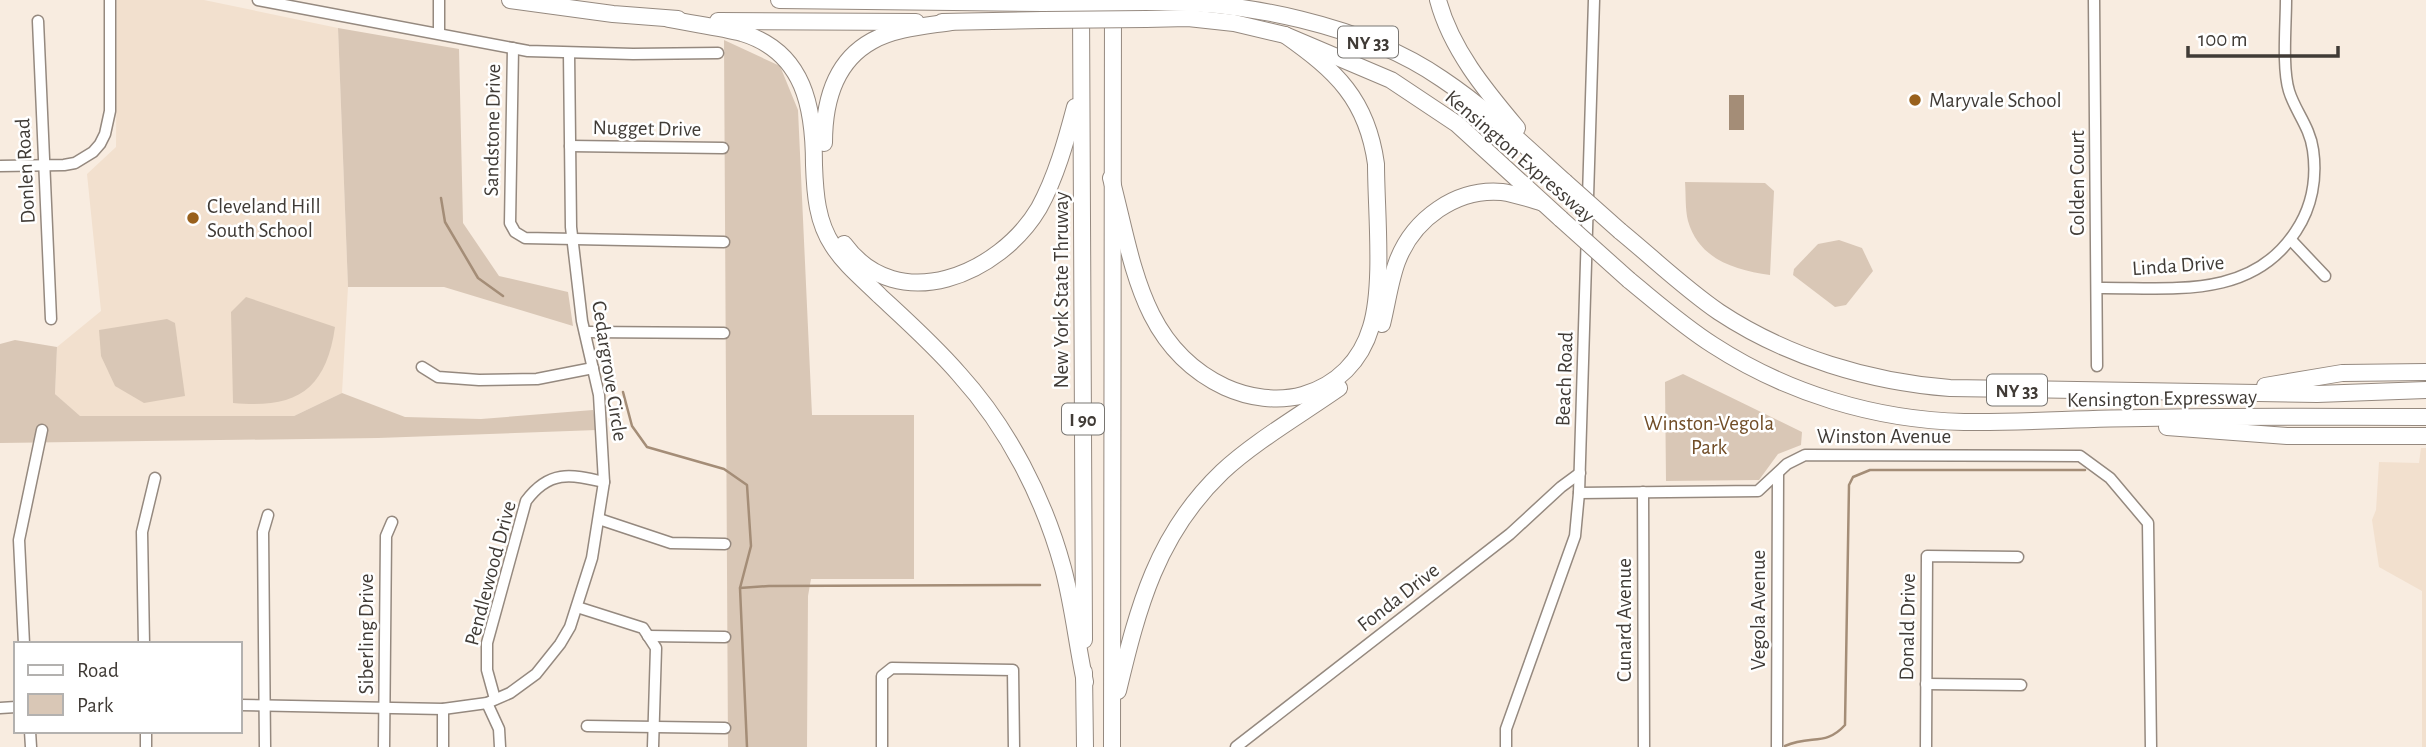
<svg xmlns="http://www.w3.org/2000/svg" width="2426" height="747" viewBox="0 0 2426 747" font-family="'Alegreya Sans',sans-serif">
	<rect width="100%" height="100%" fill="#f8ece0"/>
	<!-- built -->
	<g fill="#f2e0ce">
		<path d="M117,0h87l134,28 10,259 -6,106 -48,23h-215l-24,-22 2,-47 44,-36 -14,-137 29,-27z"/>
		<path d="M2421,448h5v299h-4v-156l-43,-24 -7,-47 4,-10 3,-48 40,1z"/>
	</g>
	<!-- green -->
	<g fill="#d9c7b6">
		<path d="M338,28l121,21 4,174 36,53 69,16 5,34 -129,-39h-96z"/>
		<path d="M724,40l56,26 18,44 14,305h102v164h-103l-3,17 -1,151h-79z"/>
		<path d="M1685,182l80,1 9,8 -4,84c-36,-5 -71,-16 -82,-54 -3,-12 -2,-27 -3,-39z"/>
		<path d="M1839,240l23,8 11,23 -27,34 -11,2 -42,-32 1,-6 24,-25z"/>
		<path d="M246,297l89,30c-9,64 -40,82 -102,76l-2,-91z"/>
		<path d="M167,319l8,4 10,73 -41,7 -29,-17 -14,-30 -2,-26z"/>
		<path d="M15,340l42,7 -2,47 25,22h214l48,-23 63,24 76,2 112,-9 4,20 -219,8 -378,5v-99z"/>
		<path d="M1683,374l119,58 -1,13 -23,9 -19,26 -93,1 -1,-99z"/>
	</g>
	<!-- water -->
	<rect fill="#a48d77" x="1729" y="95" width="15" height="35"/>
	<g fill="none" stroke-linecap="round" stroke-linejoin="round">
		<!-- stream -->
		<g stroke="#a48d77" stroke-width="2.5">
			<path d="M441,198l4,24 33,56 25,18"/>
			<path d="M623,392l9,34 15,21 77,22 23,16 4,61 -11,42 7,159"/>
			<path d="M740,588l29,-2 271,-1"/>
			<path d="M1785,746c26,-12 40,1 60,-21l4,-240 4,-8 17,-7h215"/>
		</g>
		<!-- minor casing -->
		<g stroke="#95897f" stroke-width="13">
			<g id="minor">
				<path d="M258,0l270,51 105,3 85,-1"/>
				<path d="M2094,0l3,366"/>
				<path d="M38,21l13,298"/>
				<path d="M439,33v-33"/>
				<path d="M513,48l-3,175 5,9 10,6 199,4"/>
				<path d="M570,146l153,2"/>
				<path d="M0,166l64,-1 11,-2 18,-11 7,-8 5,-10 5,-23v-111"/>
				<path d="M2291,240l34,36"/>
				<path d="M2097,288c72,-1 154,13 199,-57 16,-24 21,-53 17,-81 -3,-23 -18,-39 -24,-59 -7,-23 -3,-66 -3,-91"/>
				<path d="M585,332l139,1"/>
				<path d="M422,367l16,10 41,3 58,-1 56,-11"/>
				<path d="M1643,492l1,255"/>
				<path d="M1579,493l179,-2 29,-27 18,-9 275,1 30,22 38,45 3,224"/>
				<path d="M599,519l72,24 54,1"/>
				<path d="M577,607l66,21 13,20 -3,99"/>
				<path d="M648,636l77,1"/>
				<path d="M24,644l-5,-104 23,-110"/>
				<path d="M144,644l-2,-112 13,-54"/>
				<path d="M1926,684l95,1"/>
				<path d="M495,699l-8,-29v-27l39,-142c23,-31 44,-27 78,-19"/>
				<path d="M487,703l12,26 1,18"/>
				<path d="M240,705l203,4 44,-6 23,-10 26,-19 24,-30 10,-17 22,-69 12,-76 -5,-87 -17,-74 -11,-94 -2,-174"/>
				<path d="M0,708l16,-1"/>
				<path d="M443,709v38"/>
				<path d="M587,726l138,2"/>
				<path d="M30,731l1,16"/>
				<path d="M146,731v16"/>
				<path d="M265,747l-2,-215 5,-17"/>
				<path d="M384,747l2,-211 6,-14"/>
				<path d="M882,747v-71l10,-8 121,2 1,77"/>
				<path d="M1236,747l274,-213 51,-47 19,-14"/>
				<path d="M1506,747v-18l69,-193 4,-43 15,-493"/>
				<path d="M1777,747l1,-274"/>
				<path d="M1926,747l1,-191 91,1"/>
			</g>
		</g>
		<!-- highway casing -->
		<g stroke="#95897f" stroke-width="18">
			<g id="highway">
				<path d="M510,0l103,14 65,5"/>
				<path d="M779,0l264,3"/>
				<path d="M1438,0c13,49 47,90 79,128"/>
				<path d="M1147,2c95,-2 217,23 295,77 45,30 83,67 123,103"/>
				<path d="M1081,7l3,633"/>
				<path d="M669,19c24,5 50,8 73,14 63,19 72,76 72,132 1,29 3,57 19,81 12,19 31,34 47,50 27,25 55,50 79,78 49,54 85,124 104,194 10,37 14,77 22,114"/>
				<path d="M1146,19l42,-1 46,5 51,12 106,45 66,44 104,95"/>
				<path d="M718,21l198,1"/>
				<path d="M942,22l101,-2"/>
				<path d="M824,143c0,-40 10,-81 48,-102 23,-13 54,-15 79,-19"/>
				<path d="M1111,178c22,83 29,169 114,209 24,11 53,15 78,8 34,-10 58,-34 68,-68 13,-42 5,-117 5,-163 -9,-65 -40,-93 -91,-129"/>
				<path d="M1620,231c33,27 64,57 99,81 68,45 151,70 231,76l367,6 109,-4"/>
				<path d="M844,244c54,74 156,30 195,-36 17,-31 27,-67 36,-101"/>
				<path d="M1629,280c27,22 54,46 84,65 74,48 162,75 251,77 60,1 120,-4 180,-4 94,-2 188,-1 282,-1"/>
				<path d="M1382,324c5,-20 8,-43 15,-62 16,-43 59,-74 105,-70 14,2 28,7 41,11"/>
				<path d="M2265,386l77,-13 84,-1"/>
				<path d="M2167,427l120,9h139"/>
				<path d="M1084,672l1,75"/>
				<path d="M1118,691c20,-84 39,-157 104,-219 32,-30 80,-58 117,-84"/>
				<path d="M1112,747l1,-747"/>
			</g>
		</g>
		<!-- minor -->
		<use href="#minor" stroke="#fff" stroke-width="10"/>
		<!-- highway -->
		<use href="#highway" stroke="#fff" stroke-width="16"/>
		<!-- highway-bridge casing -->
		<g stroke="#95897f" stroke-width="18" stroke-linecap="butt">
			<g id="highway-bridge">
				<path d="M1043,3l104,-1"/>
				<path d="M1043,20l103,-1"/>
				<path d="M1565,182l55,49"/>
				<path d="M1561,219l68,61"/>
			</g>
		</g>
		<!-- highway-bridge -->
		<use href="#highway-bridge" stroke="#fff" stroke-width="16"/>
	</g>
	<!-- markers -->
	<g fill="#99611d" stroke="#fff" stroke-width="2.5">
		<circle cx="1915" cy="100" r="7"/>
		<circle cx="193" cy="218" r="7"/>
	</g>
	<g text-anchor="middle" stroke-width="5" stroke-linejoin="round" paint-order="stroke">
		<!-- shield labels -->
		<g fill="#fff" stroke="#797672" stroke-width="2">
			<rect x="1338" y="26.5" width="60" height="31" rx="5"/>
			<rect x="1987" y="374.5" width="60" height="31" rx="5"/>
			<rect x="1062" y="403.5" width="42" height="31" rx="5"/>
		</g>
		<g font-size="19" font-weight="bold" fill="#403b36">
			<text x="1368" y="49">NY 33</text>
			<text x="2017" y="397">NY 33</text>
			<text x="1083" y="426">I 90</text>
		</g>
		<!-- poi labels -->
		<g font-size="21" fill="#403b36" stroke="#fff" text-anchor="start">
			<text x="1929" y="107">Maryvale School</text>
			<text x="207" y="213">Cleveland Hill<tspan x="207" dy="24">South School</tspan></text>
		</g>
		<!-- street labels -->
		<g font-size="21" fill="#403b36" stroke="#fff">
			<text transform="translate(647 128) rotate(1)" y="7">Nugget Drive</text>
			<text transform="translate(492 130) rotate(-89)" y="7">Sandstone Drive</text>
			<text transform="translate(1520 156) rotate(41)" y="7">Kensington Expressway</text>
			<text transform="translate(25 171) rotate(-93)" y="7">Donlen Road</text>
			<text transform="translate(2077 183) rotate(-90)" y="7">Colden Court</text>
			<text transform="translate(2178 265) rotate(-4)" y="7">Linda Drive</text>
			<text transform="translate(1061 290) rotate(-90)" y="7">New York State Thruway</text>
			<text transform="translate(610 371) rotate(81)" y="7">Cedargrove Circle</text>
			<text transform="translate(1564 379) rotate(-88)" y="7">Beach Road</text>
			<text transform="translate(2162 398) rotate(-1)" y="7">Kensington Expressway</text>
			<text x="1884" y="443">Winston Avenue</text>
			<text transform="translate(490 573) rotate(-75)" y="7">Pendlewood Drive</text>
			<text transform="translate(1398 597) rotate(-38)" y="7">Fonda Drive</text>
			<text transform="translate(1758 610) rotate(-90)" y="7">Vegola Avenue</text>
			<text transform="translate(1624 620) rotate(-90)" y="7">Cunard Avenue</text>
			<text transform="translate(1907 627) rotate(-89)" y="7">Donald Drive</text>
			<text transform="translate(366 634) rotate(-90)" y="7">Siberling Drive</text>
		</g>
		<!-- park labels -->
		<g font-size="21" fill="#714d27" stroke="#fff">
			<text x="1709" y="430">Winston-Vegola<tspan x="1709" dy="24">Park</tspan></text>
		</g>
	</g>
	<!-- legend -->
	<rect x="14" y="642" width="228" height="91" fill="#ffffff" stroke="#b3b1af" stroke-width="2"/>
	<rect x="28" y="665" width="35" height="10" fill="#ffffff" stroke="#b3b1af" stroke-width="2"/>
	<text x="77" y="677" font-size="21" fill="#403b36">Road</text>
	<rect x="28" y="694" width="35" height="21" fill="#d9c7b6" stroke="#b3b1af" stroke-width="2"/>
	<text x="77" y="712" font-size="21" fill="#403b36">Park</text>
	<!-- scale -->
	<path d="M2188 46v10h150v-10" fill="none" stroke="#403b36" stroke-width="3.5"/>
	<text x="2198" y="46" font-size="21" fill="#403b36" stroke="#ffffff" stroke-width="5" paint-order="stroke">100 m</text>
</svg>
